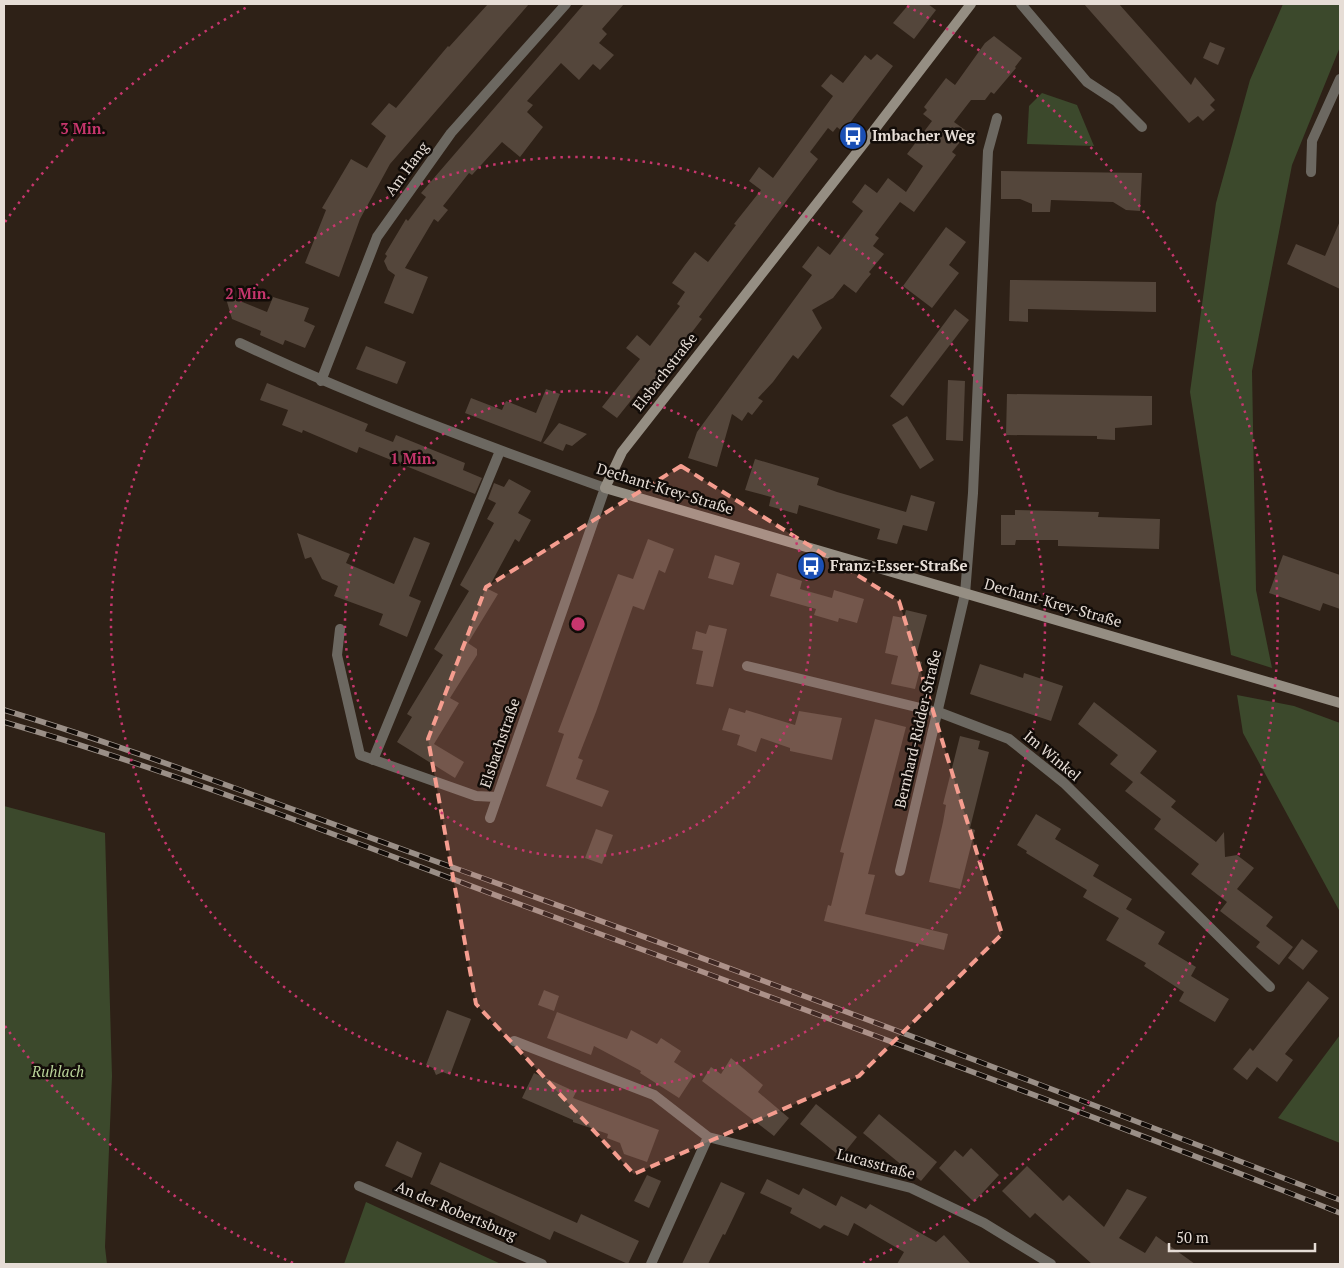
<svg xmlns="http://www.w3.org/2000/svg" width="1344" height="1268" viewBox="0 0 1344 1268" font-family="'PT Serif',serif">
	<rect width="100%" height="100%" fill="#2e2117"/>
	<!-- green -->
	<g fill="#3c492c">
		<path d="M1283,4h57v43l-48,118 -40,206 4,219 16,78 -41,-13 -41,-263 26,-189 34,-123z"/>
		<path d="M1042,93l35,12 17,41 -67,-2 2,-38z"/>
		<path d="M1237,695l57,11 46,17v189l-97,-179z"/>
		<path d="M4,806l101,27 7,243 -7,171 2,17h-103z"/>
		<path d="M1340,1035v108l-62,-25z"/>
		<path d="M366,1202l135,62h-157z"/>
	</g>
	<!-- building -->
	<g fill="#54463b">
		<path d="M488,4h41l-139,160 -30,55 -21,58 -34,-14 21,-53 -4,-2 29,-49 16,9 19,-32 -15,-12 18,-21 7,5 52,-62 1,1z"/>
		<path d="M584,4h40l-22,25 5,5 -8,9 15,12 -14,15 -7,-6 -14,16 -18,-17 -34,38 6,4 -6,7 16,15 -23,30 -18,-15 -30,33 -3,-2 -26,33 5,4 -10,12 -4,-3 -29,49 23,9 -15,37 -29,-11 11,-28 -7,-5 -4,-9 3,-5 -2,-2 21,-35 2,2 18,-24 -5,-4z"/>
		<path d="M909,4h19l8,6 -22,29 -21,-16z"/>
		<path d="M1084,4h35l72,81 4,-8 20,23 -5,5 5,5 -12,11 -5,-5 -9,7z"/>
		<path d="M994,36l28,22 -7,9 1,1 -22,26 -3,-2 -6,8h-14l-17,22 14,10 -16,20 4,3 -42,57 -14,-10 -25,33 4,3 -6,8 11,8 -15,18 2,2 -6,7 -9,12 -12,-9 -11,14 -21,12 10,18 -24,31 -5,-4 -20,27 -15,16 5,3 -11,14 -4,-3 -6,9 -10,-7 -15,53 -29,-9 9,-26 115,-157 -10,-8 16,-21 12,9 33,-44 -11,-9 13,-18 12,9 11,-15 18,14 17,-26 -16,-12 25,-33 -9,-7 4,-4 -3,-3 22,-29 9,7 30,-42z"/>
		<path d="M1210,42l15,6 -7,17 -15,-7z"/>
		<path d="M877,54l16,12 -50,66 -6,-5 -4,5 -5,-4 -18,24 8,7 -119,158 3,2 -56,73 -5,-4 -24,30 -15,-11 38,-48 -14,-11 11,-13 13,11 30,-40 -3,-2 8,-12 -13,-9 13,-18 10,-13 13,10 28,-37 -2,-1 27,-34 -12,-9 10,-14 14,11 60,-82 -12,-10 10,-12 12,9 22,-28 6,5z"/>
		<path d="M1001,171l141,2 -2,38 -14,-1 -13,-8 -62,-2 -1,12h-18v-8l-12,-5h-19z"/>
		<path d="M1340,221v68l-53,-25 9,-20 29,12z"/>
		<path d="M946,227l20,15 -17,23 10,8 -27,35 -29,-22z"/>
		<path d="M1010,280l146,2v30l-128,-3v13l-19,-1z"/>
		<path d="M225,295l42,17 6,-15 36,11 -5,13 11,5 -10,22 -20,-8 -2,5 -23,-10 1,-4 -29,-12z"/>
		<path d="M955,309l14,11 -66,86 -13,-10z"/>
		<path d="M366,346l40,16 -9,22 -41,-15z"/>
		<path d="M948,380l17,1 -2,60 -17,-1z"/>
		<path d="M267,383l101,41 -3,7 28,11 3,-7 69,28 -2,7 19,8 -7,16 -116,-47 -2,6 -54,-23 -1,3 -20,-8 6,-15 -28,-10z"/>
		<path d="M546,389l14,5 -19,48 -76,-29 6,-15 31,12 4,-9 30,12z"/>
		<path d="M1007,394l145,2v29l-37,3v12l-18,-1v-3l-91,-1z"/>
		<path d="M907,416l27,44 -14,9 -28,-44z"/>
		<path d="M559,423l13,5 15,6 -15,12 -6,-2 -3,7 -20,-8z"/>
		<path d="M755,459l64,19 -2,7 20,7 69,20 5,-17 24,7 -8,29 -24,-6 -6,19 -20,-5 3,-10 -81,-24 -2,9 -28,-8 2,-9 -26,-7z"/>
		<path d="M509,479l22,12 -13,22 13,7 -12,22 -4,-3 -27,50 10,5 -30,49 9,6v6l-27,43 9,5 -25,41 30,18 -9,16 -58,-36 15,-25 -5,-3 36,-59 -9,-6 35,-58 -9,-6 34,-62 -7,-4 9,-16 -8,-4 6,-16 10,4z"/>
		<path d="M1015,510l84,2 -1,5 62,2 -1,30 -101,-3v-6h-42l-1,5h-14v-30h14z"/>
		<path d="M297,533l53,21 -4,9 48,21 20,-47 16,6 -21,53 12,5 -14,36 -28,-12 4,-11 -49,-18 4,-10 -16,-7 -11,-22 -6,2z"/>
		<path d="M648,539l26,10 -9,24 -6,-3 -15,40 -11,-4 -37,106 -18,46 5,2 -7,19 33,12 -7,16 -56,-21 18,-52 -6,-2 60,-158 15,5z"/>
		<path d="M715,555l25,8 -7,22 -25,-7z"/>
		<path d="M1283,555l57,20v34l-17,-6 -3,8 -51,-18z"/>
		<path d="M777,573l25,8 -2,8 32,9 2,-8 30,9 -7,24 -18,-5 -1,4 -24,-7 2,-6 -46,-13z"/>
		<path d="M906,610l21,5 -12,45 7,2 -7,27 -24,-5 7,-28 -13,-3 8,-37 11,2z"/>
		<path d="M709,625l18,4 -14,58 -17,-3 7,-33 -11,-2 4,-18 10,3z"/>
		<path d="M980,664l43,14 1,-5 39,13 -12,35 -81,-27z"/>
		<path d="M1094,702l63,49 -17,22 36,28 -5,6 45,35 8,-10 1,25 12,-2 17,13 -17,21 36,28 -7,9 27,21 -14,18 -23,-18 4,-5 -40,-31 7,-9 -36,-28 8,-10 -45,-35 7,-10 -36,-28 8,-9 -23,-18 8,-9 -40,-31z"/>
		<path d="M729,708l16,5 1,-3 49,15 4,-14 43,7 -10,42 -42,-9v-3l-29,-10 -5,14 -19,-7 3,-10 -18,-5z"/>
		<path d="M875,719l31,8 -38,147 7,1 -10,39 83,20 -4,16 -120,-29 4,-16 3,1 13,-53 -4,-1z"/>
		<path d="M960,736l20,5 -2,8 11,3 -19,76 5,2 -15,59 -31,-7 14,-60 3,-17 -3,-1z"/>
		<path d="M1036,814l25,15 -6,10 44,26 -6,11 39,23 -6,10 39,23 -7,12 38,23 -5,9 38,23 -14,23 -36,-21 5,-9 -40,-26 2,-3 -40,-23 13,-22 -36,-21 4,-7 -61,-37 1,-2 -10,-6z"/>
		<path d="M596,829l17,6 -11,29 -17,-6z"/>
		<path d="M1302,939l16,12 -15,19 -15,-12z"/>
		<path d="M1308,981l21,17 -44,56 8,6 -16,22 -20,-15 -10,13 -14,-11 17,-21 3,3z"/>
		<path d="M544,990l15,6 -5,15 -16,-6z"/>
		<path d="M447,1010l24,9 -21,56 -7,-3 -7,3 -3,-7 -7,-3z"/>
		<path d="M557,1012l70,27 4,-9 26,14 4,-6 20,13 -7,11 20,13 -15,23 -39,-25 1,-2 -47,-25 -3,9 -44,-17z"/>
		<path d="M731,1058l32,27 -5,7 31,26 -15,18 -72,-55 9,-14 10,7z"/>
		<path d="M534,1073l42,19 -3,6 86,32 -12,32 -23,-8 -4,-11 -13,-5 1,-4 -35,-12v-2l-51,-22z"/>
		<path d="M816,1104l41,33 -16,20 -41,-33z"/>
		<path d="M879,1114l58,48 -16,19 -58,-48z"/>
		<path d="M397,1141l25,12 -10,25 -27,-12z"/>
		<path d="M971,1148l28,27 -25,27 -35,-34 16,-18 8,7z"/>
		<path d="M440,1162l137,61 4,-9 58,27 -11,23 -74,-33 -4,9 -120,-56z"/>
		<path d="M1027,1166l36,35 6,-6 35,32 23,-38 20,8 -28,41 26,15 11,-17 39,28h-103l-57,-51 -5,5 -28,-27z"/>
		<path d="M647,1175l14,6 -12,27 -15,-7z"/>
		<path d="M767,1179l32,16 4,-7 33,18 5,-10 25,13 4,-5 66,38 8,-7 27,29h-74l7,-12 -50,-29 -6,13 -24,-11 -4,4 -30,-16 2,-5 -32,-15z"/>
		<path d="M721,1182l24,11 -20,42 -2,-1 -15,30h-26z"/>
	</g>
	<g fill="none" stroke-linecap="round" stroke-linejoin="round">
		<!-- street -->
		<g stroke="#6c6861" stroke-width="10">
			<path d="M1021,4l66,78 29,19 26,26"/>
			<path d="M1311,172l1,-31 28,-62"/>
			<path d="M240,343c119,56 241,101 365,145l-115,330"/>
			<path d="M321,381l56,-144 74,-104 115,-129"/>
			<path d="M340,629l-3,26 23,100 116,41 21,1"/>
			<path d="M747,666l194,47 68,26 55,44 206,204"/>
			<path d="M373,760l127,-309"/>
			<path d="M900,871l65,-277 8,-101 15,-342 9,-33"/>
			<path d="M514,1041l140,54 54,42 203,51 73,35 67,41"/>
			<path d="M359,1186l183,78"/>
			<path d="M651,1264l57,-127"/>
		</g>
		<!-- secondary -->
		<path stroke="#958e83" stroke-width="10" d="M971,4l-106,138 -243,310 -17,36 735,215"/>
		<!-- rail casing -->
		<g stroke="#9a8f87" stroke-width="5.5">
			<g id="rail">
				<path d="M4,710c155,47 306,107 459,161 294,106 586,216 877,329"/>
				<path d="M4,722c187,54 370,129 553,196 261,97 524,192 783,295"/>
			</g>
		</g>
		<!-- rail -->
		<use href="#rail" stroke="#120c08" stroke-width="4" stroke-dasharray="11" stroke-linecap="butt"/>
	</g>
	<!-- marked area -->
	<path fill="#f59d8f" fill-opacity="0.2" stroke="#f59d8f" stroke-width="4" stroke-dasharray="10 6" stroke-linejoin="round" d="M681,466l218,135 103,333 -143,142 -225,98 -158,-170 -48,-265 58,-152z"/>
	<!-- distance rings -->
	<g fill="none" stroke="#c7366d" stroke-width="2.5" stroke-dasharray="2.5 5">
		<circle cx="578" cy="624" r="233"/>
		<circle cx="578" cy="624" r="467"/>
		<path d="M293 1263A700 700 0 0 1 5 1026M5 222A700 700 0 0 1 249 6M907 6A700 700 0 0 1 863 1263"/>
	</g>
	<!-- icons -->
	<defs>
		<g id="bus-disc" transform="scale(1.4375)"><circle r="9.5" fill="#1a4fb4" stroke="#120c08"/><path d="M-5-6H5V4H4V6H2V4H-2V6H-4V4H-5ZM-3.5-4V0h7V-4ZM-3.5 1.2v1.5H-2V1.2ZM2 1.2v1.5H3.5V1.2Z" fill="#fff"/></g>
	</defs>
	<g fill-rule="evenodd">
		<use href="#bus-disc" x="853" y="136"/>
		<use href="#bus-disc" x="811" y="566"/>
	</g>
	<g text-anchor="middle" stroke-width="5" stroke-linejoin="round" paint-order="stroke">
		<!-- poi labels -->
		<g font-size="15" font-weight="bold" fill="#e6ddd6" stroke="#120c08" text-anchor="start">
			<text x="872" y="141">Imbacher Weg</text>
			<text x="830" y="571">Franz-Esser-Straße</text>
		</g>
		<!-- street labels -->
		<g font-size="15" fill="#e6ddd6" stroke="#120c08">
			<text transform="translate(407 169) rotate(-54)" y="5">Am Hang</text>
			<text transform="translate(665 372) rotate(-52)" y="5">Elsbachstraße</text>
			<text transform="translate(665 489) rotate(17)" y="5">Dechant-Krey-Straße</text>
			<text transform="translate(1053 603) rotate(16)" y="5">Dechant-Krey-Straße</text>
			<text transform="translate(918 729) rotate(-77)" y="5">Bernhard-Ridder-Straße</text>
			<text transform="translate(500 743) rotate(-71)" y="5">Elsbachstraße</text>
			<text transform="translate(1052 756) rotate(40)" y="5">Im Winkel</text>
			<text transform="translate(876 1164) rotate(15)" y="5">Lucasstraße</text>
			<text transform="translate(456 1211) rotate(23)" y="5">An der Robertsburg</text>
		</g>
		<!-- park labels -->
		<g font-size="15" font-style="italic" fill="#bad49a" stroke="#120c08">
			<text x="58" y="1077">Ruhlach</text>
		</g>
	</g>
	<circle cx="578" cy="624" r="8" fill="#c7366d" stroke="#120c08" stroke-width="2.5"/>
	<g font-size="15" text-anchor="middle" font-weight="bold" fill="#c7366d" stroke="#120c08" stroke-width="5" stroke-linejoin="round" paint-order="stroke">
		<text x="83" y="134">3 Min.</text>
		<text x="248" y="299">2 Min.</text>
		<text x="413" y="464">1 Min.</text>
	</g>
	<!-- border -->
	<rect width="1344" height="1268" fill="none" stroke="#e6ddd6" stroke-width="10"/>
	<!-- scale -->
	<path d="M1169 1243v8h146v-8" fill="none" stroke="#e6ddd6" stroke-width="2.5"/>
	<text x="1176" y="1243" font-size="15" fill="#e6ddd6" stroke="#120c08" stroke-width="4" paint-order="stroke">50 m</text>
</svg>
